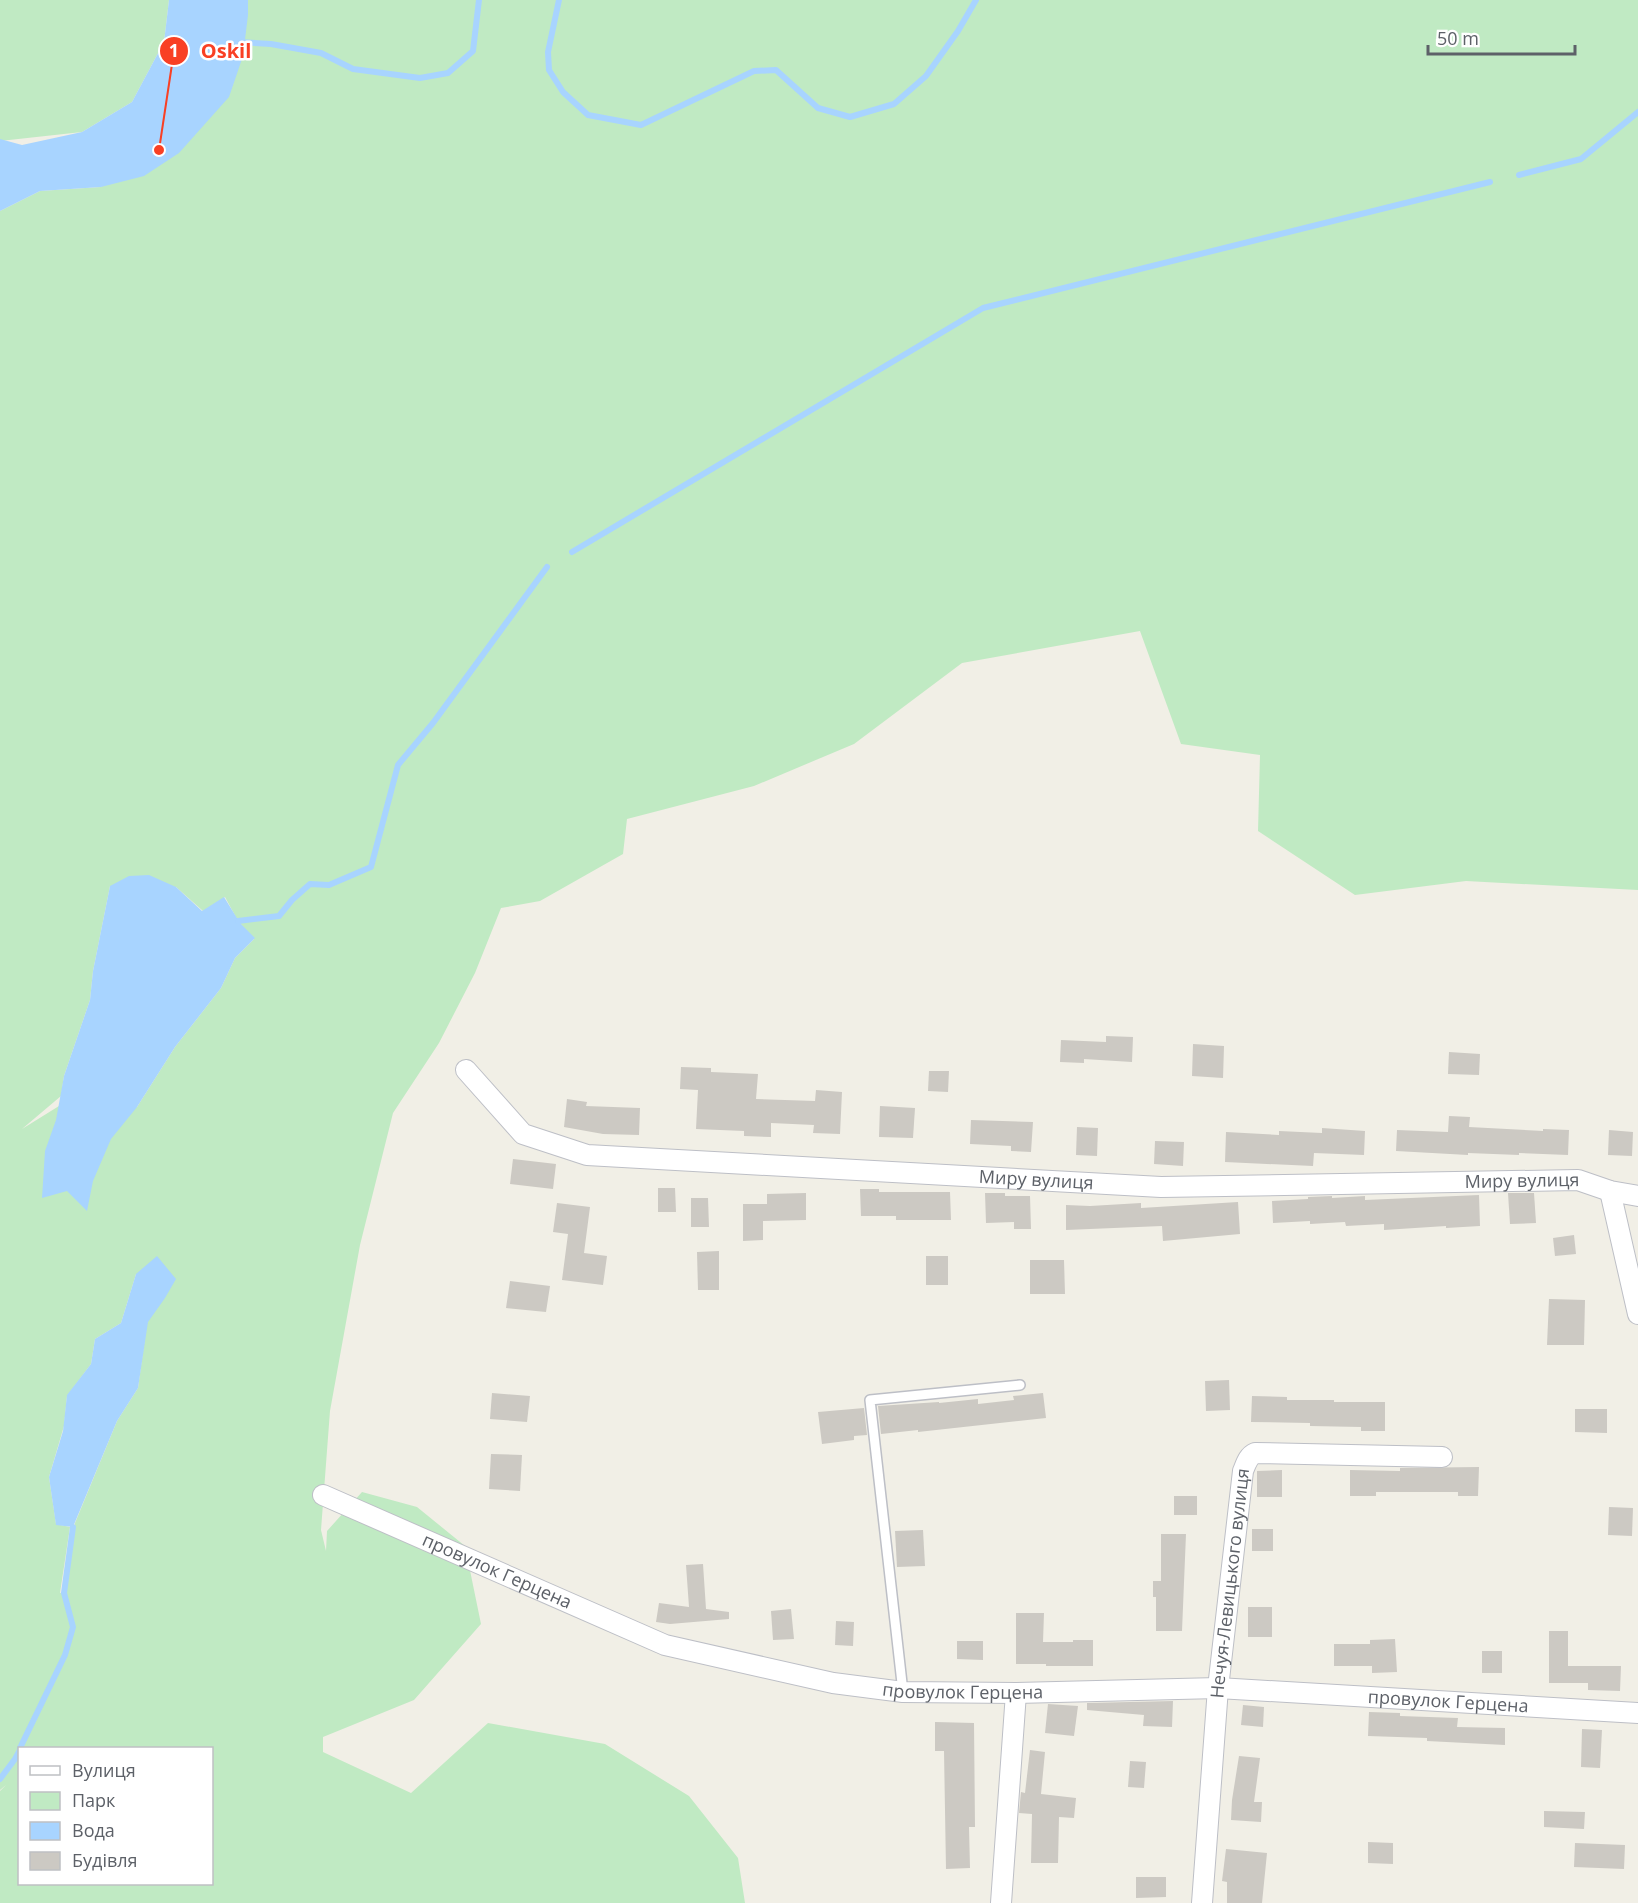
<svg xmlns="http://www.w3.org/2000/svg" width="1638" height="1903" viewBox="0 0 1638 1903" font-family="'Open Sans',sans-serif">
	<rect width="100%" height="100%" fill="#f1efe6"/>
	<!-- green -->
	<g fill="#c0eac3" fill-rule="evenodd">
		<path d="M0,0h169l-5,42 -32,60 -50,30 -82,9z"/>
		<path d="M244,0h1394v890l-172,-9 -111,14 -97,-64 2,-76 -79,-11 -41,-113 -178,32 -108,81 -100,42 -127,33 -4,35 -83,47 -39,7 -26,65 -36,70 -46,70 -33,132 -30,166 -9,119 5,21 1,-20 35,-39 55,15 48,39 16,78 -67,76 -91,37v15l88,41 77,-70 117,21 84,52 49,62 7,45h-745v-112l6,-6 -6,5v-1579l40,-20 61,-4zM110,886l66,1 27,24 22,-14 13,24 16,18 -19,19 -14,30 -46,59 -38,60 -72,-12 -6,11 -37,23 39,-33 3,-20 26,-76 3,-29zM136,1274l11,48 -9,66 -21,33 -42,102 -11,69 -4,1 10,-66 -14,-3 -7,-47 15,-51 3,-30 24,-32 4,-25 26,-16zM20,1748h192v136h-192z"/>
	</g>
	<!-- water -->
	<g fill="#a8d4ff">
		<path d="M169,0h79v15l-5,41 -14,41 -50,56 -35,23 -43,11 -61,4 -40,20v-72l22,6 60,-13 50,-30 32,-60z"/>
		<path d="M149,875l27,12 26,24 22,-14 16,26 15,15 -20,20 -14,30 -46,59 -38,60 -26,32 -18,42 -6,30 -20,-20 -25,7 3,-47 11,-31 8,-44 26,-76 3,-29 17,-85 19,-10z"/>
		<path d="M157,1256l19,23 -11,19 -17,24 -10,66 -21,33 -44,106 -17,-2 -7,-48 14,-46 4,-36 24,-31 4,-25 26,-16 15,-49z"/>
	</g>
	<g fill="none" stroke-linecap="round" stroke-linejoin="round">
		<!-- stream -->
		<g stroke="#a8d4ff" stroke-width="6">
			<path d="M559,0l-11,52 1,18 14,22 25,23 53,10 113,-54 22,-1 42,38 32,9 44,-13 32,-28 32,-45 18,-31"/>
			<path d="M239,42l32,2 50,9 32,16 67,9 28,-5 25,-22 6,-51"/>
			<path d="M1519,175l62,-16 57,-47"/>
			<path d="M572,552l411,-244 507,-126"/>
			<path d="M238,921l41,-5 13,-16 18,-16 19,1 42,-18 27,-102 35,-42 114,-156"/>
			<path d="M20,1748l45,-93 8,-28 -9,-34 9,-66"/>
			<path d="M0,1779l15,-20 5,-9"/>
		</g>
	</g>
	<!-- building -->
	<g fill="#ccc9c3">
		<path d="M1106,1036l27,1 -1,25 -48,-3v4l-24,-1 1,-22 45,2z"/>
		<path d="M1193,1044l31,2 -1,32 -31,-2z"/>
		<path d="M1449,1052l31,2 -1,21 -31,-1z"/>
		<path d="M681,1067l30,1v4l47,2 -2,25 59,2 1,-11 26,2 -2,42 -27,-1 1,-8 -43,-2v14l-27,-1v-5l-48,-2 2,-39 -18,-1z"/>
		<path d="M929,1071h20l-1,21 -20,-1z"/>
		<path d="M567,1099l20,3 -1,4 54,2 -1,27 -36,-1 -39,-7z"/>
		<path d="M880,1106l35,2 -2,30 -34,-1z"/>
		<path d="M1449,1116l21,1 -1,10 74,4v-2l26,1 -1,25 -49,-2v2l-51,-2v2l-72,-4 1,-21 51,2z"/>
		<path d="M971,1120l62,2 -2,30 -20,-1v-5l-41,-2z"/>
		<path d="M1077,1127l21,1 -1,28 -21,-1z"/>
		<path d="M1322,1128l43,3 -1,24 -50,-2 -1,13 -88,-4 1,-30 53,3v-4l43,2z"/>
		<path d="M1609,1130l24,2 -1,24 -24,-1z"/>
		<path d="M1155,1141l29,1 -1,24 -29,-2z"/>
		<path d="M513,1159l43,5 -3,25 -43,-5z"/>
		<path d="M658,1188h17l1,24h-18z"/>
		<path d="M860,1189h19v3h71l1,28h-55v-4h-35z"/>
		<path d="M806,1193v27l-43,1v19l-20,1v-37h24v-10z"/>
		<path d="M985,1193h20v3h25l1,33h-17v-7l-28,1z"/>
		<path d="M1508,1193h26l2,30 -26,1z"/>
		<path d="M1479,1195l1,31 -34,2v-2l-62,4v-6l-38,2 -1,-4 -35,2v-3l-37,2 -1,-22 36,-2v-2l24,-1v2l33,-2v4z"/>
		<path d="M691,1198h17l1,29h-18z"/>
		<path d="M1238,1202l2,32 -77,7 -1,-15 -96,4v-25l24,1 51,-3v5z"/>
		<path d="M557,1203l33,4 -6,46 23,3 -4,29 -41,-5 6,-46 -15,-2z"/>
		<path d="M1574,1235l2,19 -21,2 -2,-18z"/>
		<path d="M719,1251v39h-21l-1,-38z"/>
		<rect x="926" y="1256" width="22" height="29"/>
		<path d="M1030,1260h34l1,34h-35z"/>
		<path d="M510,1281l40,5 -4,26 -40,-4z"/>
		<path d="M1549,1299l36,1 -1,45h-37z"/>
		<path d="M1229,1380l1,30 -24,1 -1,-30z"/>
		<path d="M492,1393l38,3 -3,26 -37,-3z"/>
		<path d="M1043,1393l3,25 -128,14v-2l-37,4 -3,-28 61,-4v1l39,-4v5l36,-4 -1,-4z"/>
		<path d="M1252,1396l35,1v3h47v2h51v29h-24v-4l-51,-1v-3l-59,-1z"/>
		<path d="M864,1408l3,27 -13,1v4l-32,4 -4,-32z"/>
		<path d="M1575,1409h32v24l-32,-1z"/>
		<path d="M491,1454l31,1 -2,36 -31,-2z"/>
		<path d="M1479,1467l-1,29h-20v-4h-82v4h-26v-26l50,1v-3z"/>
		<path d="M1282,1470v27h-25v-26z"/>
		<rect x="1174" y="1496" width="23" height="19"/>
		<path d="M1609,1507l24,1 -1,28 -24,-1z"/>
		<rect x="1252" y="1529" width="21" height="22"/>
		<path d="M923,1530l2,36 -28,1 -2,-36z"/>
		<path d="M1161,1534h25l-4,97h-26v-34h-3v-16h8z"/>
		<path d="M703,1564l3,45 23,3v7l-59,5 -14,-2 3,-19 30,4 -3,-42z"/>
		<rect x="1248" y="1607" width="24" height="30"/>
		<path d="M791,1609l3,30 -21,1 -2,-29z"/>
		<path d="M1016,1613h28l-1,29h30v-2h20v26h-47v-2h-30z"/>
		<path d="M836,1621l18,1 -1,24 -18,-1z"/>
		<path d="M1549,1631h19v35h53l-1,25 -32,-1v-7h-39z"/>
		<path d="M1395,1639l2,33 -25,1v-7h-38v-22h36v-4z"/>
		<path d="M957,1641h26v19l-26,-1z"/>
		<rect x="1482" y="1651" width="20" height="22"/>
		<path d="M1173,1701l-1,26 -29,-1 1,-11 -57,-5v-7z"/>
		<path d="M1048,1704l30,2 -4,30 -29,-3z"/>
		<path d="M1243,1705l21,2 -1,20 -22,-2z"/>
		<path d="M1369,1712l31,1v3l58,2 -1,9 48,1v17l-78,-4v-3l-59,-2z"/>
		<path d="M935,1722l39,1 1,104h-6l1,41 -24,1 -2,-118h-9z"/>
		<path d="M1582,1729l20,1 -2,38 -19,-1z"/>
		<path d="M1030,1750l15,2 -4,42 35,4 -2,20 -15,-1 -1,46h-27l1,-49 -13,-1 2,-21 4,1z"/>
		<path d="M1239,1756l21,2 -6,44h8l-1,20 -30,-2 1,-20z"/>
		<path d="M1130,1761l16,1 -2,26 -16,-1z"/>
		<path d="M1544,1811l41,1 -1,17 -40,-2z"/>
		<path d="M1368,1842l25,1v21l-25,-1z"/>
		<path d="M1575,1843l50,2 -1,24 -50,-2z"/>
		<path d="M1226,1849l41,4 -5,50h-35v-21l-5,-1z"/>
		<path d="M1136,1877h30v20l-30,1z"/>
	</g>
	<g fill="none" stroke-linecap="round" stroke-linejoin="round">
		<!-- lane casing -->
		<g stroke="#bdbfc6" stroke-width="12">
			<path id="lane" d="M903,1692l-33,-292 150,-15"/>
		</g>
		<!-- street casing -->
		<g stroke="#bdbfc6" stroke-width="22">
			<g id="street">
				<path id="s1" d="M466,1070l57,64 64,21 574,32 417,-7 32,11 28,5"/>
				<path d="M1610,1191l28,123"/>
				<path id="s2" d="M323,1495l342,150 168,38 70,9 113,1 202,-5 420,25"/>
				<path d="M1001,1903l15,-210"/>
				<path id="s3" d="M1202,1903l16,-215 25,-217c3,-7 5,-15 12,-18l187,4"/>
			</g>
		</g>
		<!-- lane -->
		<use href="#lane" stroke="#fff" stroke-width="9"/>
		<!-- street -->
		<use href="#street" stroke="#fff" stroke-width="20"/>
	</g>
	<g text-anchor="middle" stroke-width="5" stroke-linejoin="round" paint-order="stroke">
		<!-- street labels -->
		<g font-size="18" fill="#5d6168" stroke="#fff">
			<text dy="6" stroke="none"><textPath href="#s1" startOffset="603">Миру вулиця</textPath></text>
			<text dy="6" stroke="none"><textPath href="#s1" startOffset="1089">Миру вулиця</textPath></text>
			<text dy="6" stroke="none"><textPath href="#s2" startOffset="190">провулок Герцена</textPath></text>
			<text dy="6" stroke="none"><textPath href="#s3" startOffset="321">Нечуя-Левицького вулиця</textPath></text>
			<text dy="6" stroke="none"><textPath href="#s2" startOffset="676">провулок Герцена</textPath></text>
			<text dy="6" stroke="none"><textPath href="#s2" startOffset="1162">провулок Герцена</textPath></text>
		</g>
	</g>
	<!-- callouts -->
	<path fill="none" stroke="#f94024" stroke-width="2" d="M159 150L174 51"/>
	<g fill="#f94024" stroke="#fff" stroke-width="2">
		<circle cx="159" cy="150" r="6"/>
		<circle cx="174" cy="51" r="15"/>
	</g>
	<g font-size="18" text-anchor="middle" font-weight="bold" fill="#fff">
		<text x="174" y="57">1</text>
	</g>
	<g font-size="20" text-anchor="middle" font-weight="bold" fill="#f94024" stroke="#fff" stroke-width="5" stroke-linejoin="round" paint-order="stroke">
		<text x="226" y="58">Oskil</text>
	</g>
	<!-- legend -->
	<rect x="18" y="1747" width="195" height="138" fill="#ffffff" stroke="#bec0c3" stroke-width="1.5"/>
	<rect x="30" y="1766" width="30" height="9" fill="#ffffff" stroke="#bec0c3" stroke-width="1.5"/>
	<text x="72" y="1777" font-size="18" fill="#5d6168">Вулиця</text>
	<rect x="30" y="1792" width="30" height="18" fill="#c0eac3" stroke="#bec0c3" stroke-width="1.5"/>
	<text x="72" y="1807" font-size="18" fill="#5d6168">Парк</text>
	<rect x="30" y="1822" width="30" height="18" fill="#a8d4ff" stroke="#bec0c3" stroke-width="1.5"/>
	<text x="72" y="1837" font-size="18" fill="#5d6168">Вода</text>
	<rect x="30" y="1852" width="30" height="18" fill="#ccc9c3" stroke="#bec0c3" stroke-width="1.5"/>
	<text x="72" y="1867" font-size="18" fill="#5d6168">Будівля</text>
	<!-- scale -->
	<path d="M1428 45v9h147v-9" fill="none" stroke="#5d6168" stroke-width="3"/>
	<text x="1437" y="45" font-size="18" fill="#5d6168" stroke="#ffffff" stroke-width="4.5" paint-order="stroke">50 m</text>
</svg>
